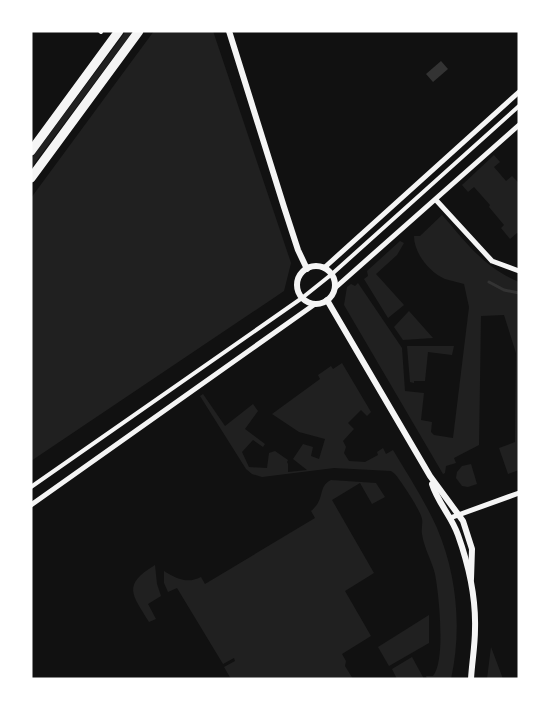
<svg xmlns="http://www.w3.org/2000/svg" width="550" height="710" viewBox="0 0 550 710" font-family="'PT Serif',serif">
	<rect width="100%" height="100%" fill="#111"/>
	<!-- green -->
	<g fill="#202020">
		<path d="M126,31h7l-102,137v-9z"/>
		<path d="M154,31h59l78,232 -7,28 -253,170v-263z"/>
		<path d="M494,155l6,7 -6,5 12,14 6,-5 7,7v51l-2,-1 -7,6 -9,-11 3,-3 -15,-18 1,-2 -16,-18 -6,5 -6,-7z"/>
		<path d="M442,215c25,28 41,52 77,67v188l-11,4 -9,-26 16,-6 1,-89 -12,-38 -23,1 -2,129 -25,13 2,5 -10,3 -1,7 -2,1 -99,-169 3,-18 4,-3 4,2 3,-3 44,65 3,43 19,2 -3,27 11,2 -1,10 3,3 19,3 16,-131 -5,-23c-6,-2 -13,-3 -19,-5 -16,-7 -31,-26 -31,-43h6z"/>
		<path d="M400,241l4,2 -7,12 -21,19 28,31 -16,13 -24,-39 4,-3 -1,-5z"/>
		<path d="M409,311l24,27 -30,2 -9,-13z"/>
		<path d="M407,346h47l-2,9 -24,-3 -3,29h-11v2l-4,-1z"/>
		<path d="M342,363l29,49 -4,4 -6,-6 -13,13 6,6 -11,12 3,6 -2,6 5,8 16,1 13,-7 -1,-3 6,-4 3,6 7,-4c15,25 32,51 44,78 20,47 25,101 14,151h-24l-1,-3h7c13,-15 6,-82 2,-102 -3,-13 -11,-26 -13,-40 -1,-5 1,-10 0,-15 -1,-8 -21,-38 -27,-45l-4,-3 -57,-3 -72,9 -10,-3 -6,-5 -46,-73 3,-2 22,32 28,-22 5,7 -13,18 20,15 -2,3 -10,-7 -11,12 7,15 18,1 2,-15 6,-2 13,9 -1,2 1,2v8l19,-2 -14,-11 10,-15 10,3 -2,9 8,3 6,-20 -26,-7 -27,-18 48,-35 -2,-4 13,-9 2,3z"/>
		<path d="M471,464l6,20 -9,3 -6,-1 -6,-8 1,-6 5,-6z"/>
		<path d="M331,480l45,3 9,14 -13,7 -12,-21 -28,17 42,73 -29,18 26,45 -29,18 4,7 -1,5 8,13h-122l-7,-12 11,-6 -1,-3 -11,6 -46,-76 -9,4 -4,-9v-12c13,8 23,13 37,6l4,7 110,-66 -4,-7c15,-12 6,-24 20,-31z"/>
		<path d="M155,565l2,19 4,12 -13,8 8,15 -7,3c-17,-28 -27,-37 6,-57z"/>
		<path d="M429,615v28l-40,23 -11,-19z"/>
		<path d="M491,647l12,32h-16z"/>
		<path d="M412,657l12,22h-27l-5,-10z"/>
	</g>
	<!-- water -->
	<path fill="#333" d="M441,61l7,8 -15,13 -7,-8z"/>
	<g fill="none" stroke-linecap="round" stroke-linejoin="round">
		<!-- stream -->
		<path stroke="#333" stroke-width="3" d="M489,282l15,8 15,3"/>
		<!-- pedestrian -->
		<g stroke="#f5f5f5" stroke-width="4">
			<path d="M100,31l1,1"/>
			<path d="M31,487l271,-189 30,-24 187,-168"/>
		</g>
		<!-- minor -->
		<g stroke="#f5f5f5" stroke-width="5">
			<path d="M436,200l56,61 27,10"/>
			<path d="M324,268l195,-176"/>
			<path d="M335,288l184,-163"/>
			<path d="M31,505l284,-201"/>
			<path d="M450,518l69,-25"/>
		</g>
		<!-- tertiary -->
		<g stroke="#f5f5f5" stroke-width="6">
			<path d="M229,31l55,176 14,43 9,19"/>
			<circle cx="316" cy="285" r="19"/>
			<path d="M327,300l103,176 33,45 9,28 -1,30"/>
			<path d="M432,484c6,19 20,33 26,51 11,31 18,62 17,94 0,17 -3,33 -4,50"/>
		</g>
		<!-- primary -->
		<g stroke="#f5f5f5" stroke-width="9">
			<path d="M31,151l88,-120"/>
			<path d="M31,178l108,-147"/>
		</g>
	</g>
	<!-- border -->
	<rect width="550" height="710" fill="none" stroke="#ffffff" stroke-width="65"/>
</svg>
